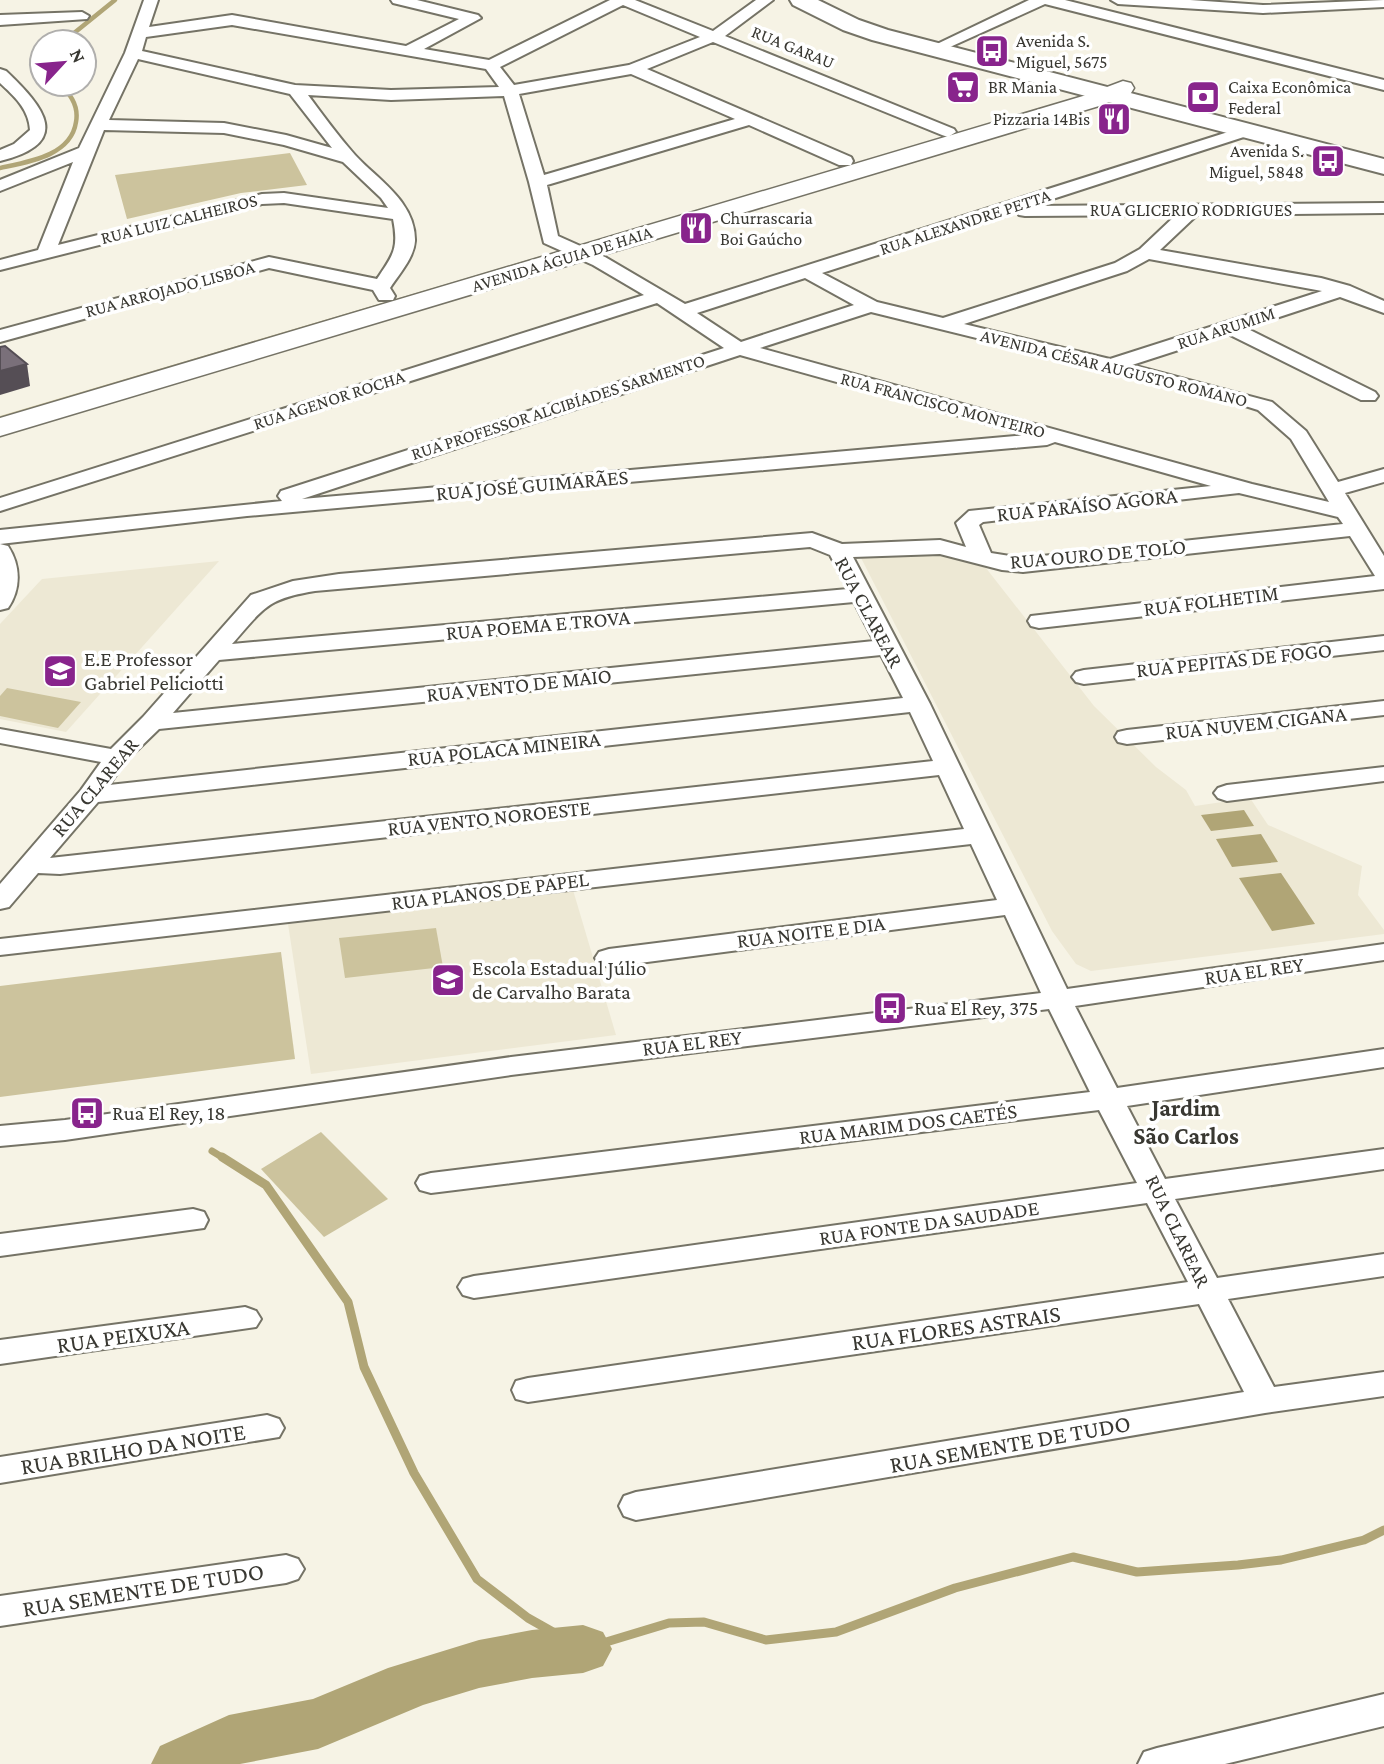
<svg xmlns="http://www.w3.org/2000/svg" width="1384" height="1764" viewBox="0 0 1384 1764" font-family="'Crimson Pro',serif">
	<rect width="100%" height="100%" fill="#f6f3e5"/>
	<!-- built -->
	<g fill="#ede8d4">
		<path d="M924,549l62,19 108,138 62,61 30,23 9,16 55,-8 18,27 94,41 -4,29 26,35v4l-293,37 -15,-7 -24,-33 -192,-375z"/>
		<path d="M219,561l-153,171 -66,-13v-95l42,-45z"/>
		<path d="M573,890l43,145 -305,39 -23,-150z"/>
	</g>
	<!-- green -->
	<g fill="#ccc39d">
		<path d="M290,153l17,32 -66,8 -114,26 -12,-44z"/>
		<path d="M551,253l4,3 -555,164v-4z"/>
		<path d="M7,688l74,14 -23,26 -58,-12v-20z"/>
		<path d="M436,928l7,39 -98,11 -6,-40z"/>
		<path d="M281,952l14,107 -295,38v-111z"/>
		<path d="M321,1132l67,67 -64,38 -63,-68z"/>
	</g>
	<!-- water -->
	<g fill="#b0a576">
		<path d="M1244,810l10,16 -43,5 -10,-16z"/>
		<path d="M1261,834l17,28 -46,5 -16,-28z"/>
		<path d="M1281,873l34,51 -43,7 -33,-53z"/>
	</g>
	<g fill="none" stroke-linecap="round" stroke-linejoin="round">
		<!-- stream-far2 -->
		<g stroke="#b0a576" stroke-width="4.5">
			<path d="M63,42l52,-42"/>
			<path d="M42,67l-3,4 3,2"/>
			<path d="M0,168c28,-6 71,-12 76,-46 3,-16 -5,-28 -17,-38"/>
		</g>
		<!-- stream-far1 -->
		<path stroke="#b0a576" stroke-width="7" d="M212,1151l13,8"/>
		<!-- stream -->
		<path stroke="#b0a576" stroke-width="9" d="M222,1157l44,28 82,117 16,65 50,106 63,106 51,39 55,31 86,-26 35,-1 62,18 70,-8 119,-44 118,-31 64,15 101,-7 43,-5 83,-20 20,-10"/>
		<!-- river -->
		<path fill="#b0a576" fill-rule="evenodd" d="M583,1625l20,7 9,17 -9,17 -20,7 -51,5 -53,10 -56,17 -105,44 -78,15h-89l9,-18 69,-31 84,-16 75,-31 91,-28 53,-10z"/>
		<!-- street casing -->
		<g stroke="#757366" stroke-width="4">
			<g id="street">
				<path d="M144,0h14l-9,27 83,-12 174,31 53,-27 -66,-16 -2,-3h26l61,15 3,3 -57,31 65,11 121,-60h25l78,31 43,-31h17l-48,36 229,93 2,3 -8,5 -6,-2 -229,-93 -66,27 204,88 2,4 -2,4h-12l-90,-40 -202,60 11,51 47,21 80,47 562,-178 8,5 -2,3 -222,72 353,-3v10l-187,2 -37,35 161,28 29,8 34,15v12l-44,-16 -94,31 129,64 3,4 -3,4h-14l-133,-66 -96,31 140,37 34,29 32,51 46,-13v13l-39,11 39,63v33l-345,39 -8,-2 -3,-5 3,-5 344,-40 -25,-40 -327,36 -21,-2 -62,-16 -87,3 77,147 137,285 317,-45v16l-309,46 42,82 267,-39v18l-257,39 38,73 219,-30v20l-209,30 42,79 167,-24v22l-156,23 46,88 110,-15v24l-119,17 -629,107 -12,-4 -5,-10 5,-10 12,-4 608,-100 -45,-88 -671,98 -12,-3 -4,-9 4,-9 12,-3 660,-96 -41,-79 -673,95 -11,-3 -5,-8 5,-8 11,-3 663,-93 -38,-73 -668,83 -11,-3 -4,-7 4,-7 11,-3 659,-81 -41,-83 -538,66 -446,65 -65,6v-20l65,-6 446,-63 530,-64 -36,-78 -396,52 -10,-3 -4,-6 4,-6 10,-3 388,-49 -26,-56 -971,111v-16l964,-110 -25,-54 -879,99 -22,-1 -29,34 -9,2v-25l81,-94 20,-28 -101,-19v-14l111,20 32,-32 108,-122 42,-14 46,-7 473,-41 30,11 98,-4 26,7 -10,-24 13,-12 242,-25 -156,-44 -8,3 -800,71 -247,28v-14l282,-29 -4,-5 3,-5 443,-143 -67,-45 -657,208v-13l644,-203 -51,-30 -49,-22 -15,-61 -25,-86 -113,4 -83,-5c15,20 30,41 47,60 23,25 61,47 60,86 -1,17 -16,33 -25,47l5,8 -2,4h-14l-6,-10 -104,-22 -269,74v-12l269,-73 108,22c16,-24 22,-30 16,-60l-109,-16 -22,1 -262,66v-10l38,-10 35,-88 -73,29v-11l79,-32 46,-95zM623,5l77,32 -71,28 -115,20 -14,-18zM232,25l254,44 13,18 -108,3 -96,-5 -153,-34 4,-14zM138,59l152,35 42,54 -46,-13 -62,-12 -115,-3zM631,74l104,45 -191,56 -25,-81zM104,130l120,3 60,12 59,17 38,36 7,10 -104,-15 -22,1 -204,51zM1017,210l2,5 6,1 151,-1 -36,34 -25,14 -172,55 -66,-16 -55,-29zM1149,259l173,32 -212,68 -146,-35 163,-53zM805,278l49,27 -113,37 -44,-29zM871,312l349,86 38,12 33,29 38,63 -77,-18 -492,-136zM740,355l287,80 -725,64zM1239,493l99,24 5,7 -320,34 -32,-5 -12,-28 4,-3zM810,547l20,8 18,34 -616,55c32,-36 34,-45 83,-53zM854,602l20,39 -701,72 46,-53zM881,655l22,43 -794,87 16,-23 34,-33zM910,712l23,49 -883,97 48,-56z"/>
				<path d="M1029,0h36l319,80v10l-339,-86 -95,43 -5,2 -8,-5z"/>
				<path d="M1111,0h79l73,5 121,-5v7l-121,6 -145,-9z"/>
				<path d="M82,12l7,4 -2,3 -87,6v-10z"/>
				<path d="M0,69l6,2c38,36 68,72 -6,90v-11l14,-6 16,-14c-1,-21 -16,-34 -30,-47z"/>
				<path d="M0,544l8,2c13,20 13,43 0,62l-8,2z"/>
				<path d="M1384,636v14l-300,34 -8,-2 -4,-5 4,-5 8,-2z"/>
				<path d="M1384,701v14l-257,29 -9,-2 -3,-5 3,-5 9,-2z"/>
				<path d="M1384,767v14l-157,20 -9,-3 -4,-5 4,-5 9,-3z"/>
				<path d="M193,1209l11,3 4,8 -4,8 -204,28v-22z"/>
				<path d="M245,1307l11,4 5,8 -5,8 -256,37v-24z"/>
				<path d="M267,1415l12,4 5,9 -5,9 -279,46v-26z"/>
				<path d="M286,1555l12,4 6,10 -6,10 -12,4 -286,43v-30z"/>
				<path d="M1384,1694v32l-159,38h-87l6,-12 13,-4z"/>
			</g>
		</g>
		<!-- secondary casing -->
		<g stroke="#757366" stroke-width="3">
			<path id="secondary" d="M1123,81l8,2 3,5 -3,5 -32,13 -1099,330v-18l1083,-322z"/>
		</g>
		<!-- primary casing -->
		<g stroke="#757366" stroke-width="4">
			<path id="primary" d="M790,0h28l41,20 29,10 496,129v15l-512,-134 -29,-10 -50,-25z"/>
		</g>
		<!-- street -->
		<use href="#street" fill="#fff" fill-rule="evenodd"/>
		<!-- secondary -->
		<use href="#secondary" fill="#fff" fill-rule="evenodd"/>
		<!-- primary -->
		<use href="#primary" fill="#fff" fill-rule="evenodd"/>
	</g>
	<!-- shaded-wall -->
	<path fill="#554e55" d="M27,364l3,22 -30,9v-24z"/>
	<!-- building -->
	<path fill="#7a707a" stroke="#554e55" stroke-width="2" d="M5,346l22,18 -27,7v-24z"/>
	<!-- icons -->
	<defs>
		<g id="bus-square" transform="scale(1.75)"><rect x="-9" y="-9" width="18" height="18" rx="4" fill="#88248c" stroke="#fff"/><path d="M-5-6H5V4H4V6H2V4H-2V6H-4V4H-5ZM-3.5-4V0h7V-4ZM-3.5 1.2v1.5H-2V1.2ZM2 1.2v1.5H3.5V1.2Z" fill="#fff"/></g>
		<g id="supermarket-square" transform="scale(1.75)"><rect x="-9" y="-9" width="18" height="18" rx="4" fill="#88248c" stroke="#fff"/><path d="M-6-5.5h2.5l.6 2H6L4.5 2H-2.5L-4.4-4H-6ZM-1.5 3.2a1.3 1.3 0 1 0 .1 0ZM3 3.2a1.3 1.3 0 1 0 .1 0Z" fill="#fff"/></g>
		<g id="bank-square" transform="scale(1.75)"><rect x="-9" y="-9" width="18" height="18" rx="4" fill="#88248c" stroke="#fff"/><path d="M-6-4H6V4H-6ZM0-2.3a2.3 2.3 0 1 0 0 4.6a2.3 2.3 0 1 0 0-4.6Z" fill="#fff"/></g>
		<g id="restaurant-square" transform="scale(1.75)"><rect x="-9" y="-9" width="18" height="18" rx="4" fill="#88248c" stroke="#fff"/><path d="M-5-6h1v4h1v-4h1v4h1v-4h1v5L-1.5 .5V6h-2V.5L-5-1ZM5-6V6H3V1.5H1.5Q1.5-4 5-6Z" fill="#fff"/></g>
		<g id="school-square" transform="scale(1.75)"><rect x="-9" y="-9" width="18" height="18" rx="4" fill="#88248c" stroke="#fff"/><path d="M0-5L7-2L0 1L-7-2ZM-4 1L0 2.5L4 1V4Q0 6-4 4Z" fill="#fff"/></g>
	</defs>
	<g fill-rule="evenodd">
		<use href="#bus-square" x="992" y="51"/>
		<use href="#supermarket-square" x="963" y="87"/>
		<use href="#bank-square" x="1203" y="97"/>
		<use href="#restaurant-square" x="1114" y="119"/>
		<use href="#bus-square" x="1328" y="161"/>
		<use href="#restaurant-square" x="696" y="228"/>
		<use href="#school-square" x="60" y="671"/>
		<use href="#school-square" x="448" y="980"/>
		<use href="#bus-square" x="890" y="1008"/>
		<use href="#bus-square" x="87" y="1113"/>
	</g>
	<g text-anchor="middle" stroke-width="7" stroke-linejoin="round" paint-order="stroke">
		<!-- far-poi labels -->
		<g font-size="18" fill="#393832" stroke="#fff" text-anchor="start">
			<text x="1016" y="47">Avenida S.<tspan x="1016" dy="21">Miguel, 5675</tspan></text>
			<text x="988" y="93">BR Mania</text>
			<text x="1228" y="93">Caixa Econômica<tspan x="1228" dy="21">Federal</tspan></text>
			<text x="1090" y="125" text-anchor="end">Pizzaria 14Bis</text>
			<text x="1304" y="157" text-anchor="end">Avenida S.<tspan x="1304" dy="21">Miguel, 5848</tspan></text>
			<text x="720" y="224">Churrascaria<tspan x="720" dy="21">Boi Gaúcho</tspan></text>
		</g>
		<!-- far-street labels -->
		<g font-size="18" fill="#393832" stroke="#fff">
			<text transform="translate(793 47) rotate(22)" y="6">RUA GARAU</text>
			<text x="1191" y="216">RUA GLICERIO RODRIGUES</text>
			<text transform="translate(179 219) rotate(-14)" y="6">RUA LUIZ CALHEIROS</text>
			<text transform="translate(965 222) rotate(-18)" y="6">RUA ALEXANDRE PETTA</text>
			<text transform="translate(562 259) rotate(-17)" y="6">AVENIDA ÁGUIA DE HAIA</text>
			<text transform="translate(170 289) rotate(-15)" y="6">RUA ARROJADO LISBOA</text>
			<text transform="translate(1226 328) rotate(-18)" y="6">RUA ARUMIM</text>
			<text transform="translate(1114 368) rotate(14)" y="6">AVENIDA CÉSAR AUGUSTO ROMANO</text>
			<text transform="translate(329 400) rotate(-18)" y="6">RUA AGENOR ROCHA</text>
			<text transform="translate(943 405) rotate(15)" y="6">RUA FRANCISCO MONTEIRO</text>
			<text transform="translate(558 407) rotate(-18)" y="6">RUA PROFESSOR ALCIBÍADES SARMENTO</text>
		</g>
		<!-- street labels -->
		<g font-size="21" fill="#393832" stroke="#fff">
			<text transform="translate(532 485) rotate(-5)" y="7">RUA JOSÉ GUIMARÃES</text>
			<text transform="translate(1087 505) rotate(-6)" y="7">RUA PARAÍSO AGORA</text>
			<text transform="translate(1098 554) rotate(-5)" y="7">RUA OURO DE TOLO</text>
			<text transform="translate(1211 601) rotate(-7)" y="7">RUA FOLHETIM</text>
			<text transform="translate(869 612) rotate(62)" y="7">RUA CLAREAR</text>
			<text transform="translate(538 625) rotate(-5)" y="7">RUA POEMA E TROVA</text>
			<text transform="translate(1234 660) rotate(-6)" y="7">RUA PEPITAS DE FOGO</text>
			<text transform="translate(519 685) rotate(-6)" y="7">RUA VENTO DE MAIO</text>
			<text transform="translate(1256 723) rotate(-6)" y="7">RUA NUVEM CIGANA</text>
			<text transform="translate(504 749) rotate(-6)" y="7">RUA POLACA MINEIRA</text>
			<text transform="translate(95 787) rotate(-50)" y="7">RUA CLAREAR</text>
			<text transform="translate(489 818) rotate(-6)" y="7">RUA VENTO NOROESTE</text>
			<text transform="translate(490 891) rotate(-7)" y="7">RUA PLANOS DE PAPEL</text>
			<text transform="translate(811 932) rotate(-7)" y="7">RUA NOITE E DIA</text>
			<text transform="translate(1254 971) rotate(-8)" y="7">RUA EL REY</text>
			<text transform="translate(692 1043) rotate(-7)" y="7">RUA EL REY</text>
			<text transform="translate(908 1124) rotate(-7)" y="7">RUA MARIM DOS CAETÉS</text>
			<text transform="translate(929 1223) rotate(-8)" y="7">RUA FONTE DA SAUDADE</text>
			<text transform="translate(1178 1231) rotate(64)" y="7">RUA CLAREAR</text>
		</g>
		<!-- poi labels -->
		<g font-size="21" fill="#393832" stroke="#fff" text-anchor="start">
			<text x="84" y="666">E.E Professor<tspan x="84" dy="24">Gabriel Peliciotti</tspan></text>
			<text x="472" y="975">Escola Estadual Júlio<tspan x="472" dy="24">de Carvalho Barata</tspan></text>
			<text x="914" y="1015">Rua El Rey, 375</text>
			<text x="112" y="1120">Rua El Rey, 18</text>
		</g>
		<!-- quarter labels -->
		<g font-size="24" font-weight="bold" fill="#393832" stroke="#fff">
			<text x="1186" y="1116">Jardim<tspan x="1186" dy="28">São Carlos</tspan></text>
		</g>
		<!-- near-street labels -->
		<g font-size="24" fill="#393832" stroke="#fff">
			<text transform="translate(956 1328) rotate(-8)" y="8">RUA FLORES ASTRAIS</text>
			<text transform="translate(123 1336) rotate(-8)" y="8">RUA PEIXUXA</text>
			<text transform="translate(1010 1444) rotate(-10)" y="8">RUA SEMENTE DE TUDO</text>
			<text transform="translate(133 1449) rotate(-9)" y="8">RUA BRILHO DA NOITE</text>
			<text transform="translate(143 1590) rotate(-9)" y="8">RUA SEMENTE DE TUDO</text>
		</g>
	</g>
	<!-- north arrow -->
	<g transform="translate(63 63) rotate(64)"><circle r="33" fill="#ffffff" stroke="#b0afad" stroke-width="2"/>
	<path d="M0-5L12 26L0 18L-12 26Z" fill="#88248c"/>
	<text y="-10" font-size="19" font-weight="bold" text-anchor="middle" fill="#393832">N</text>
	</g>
</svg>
